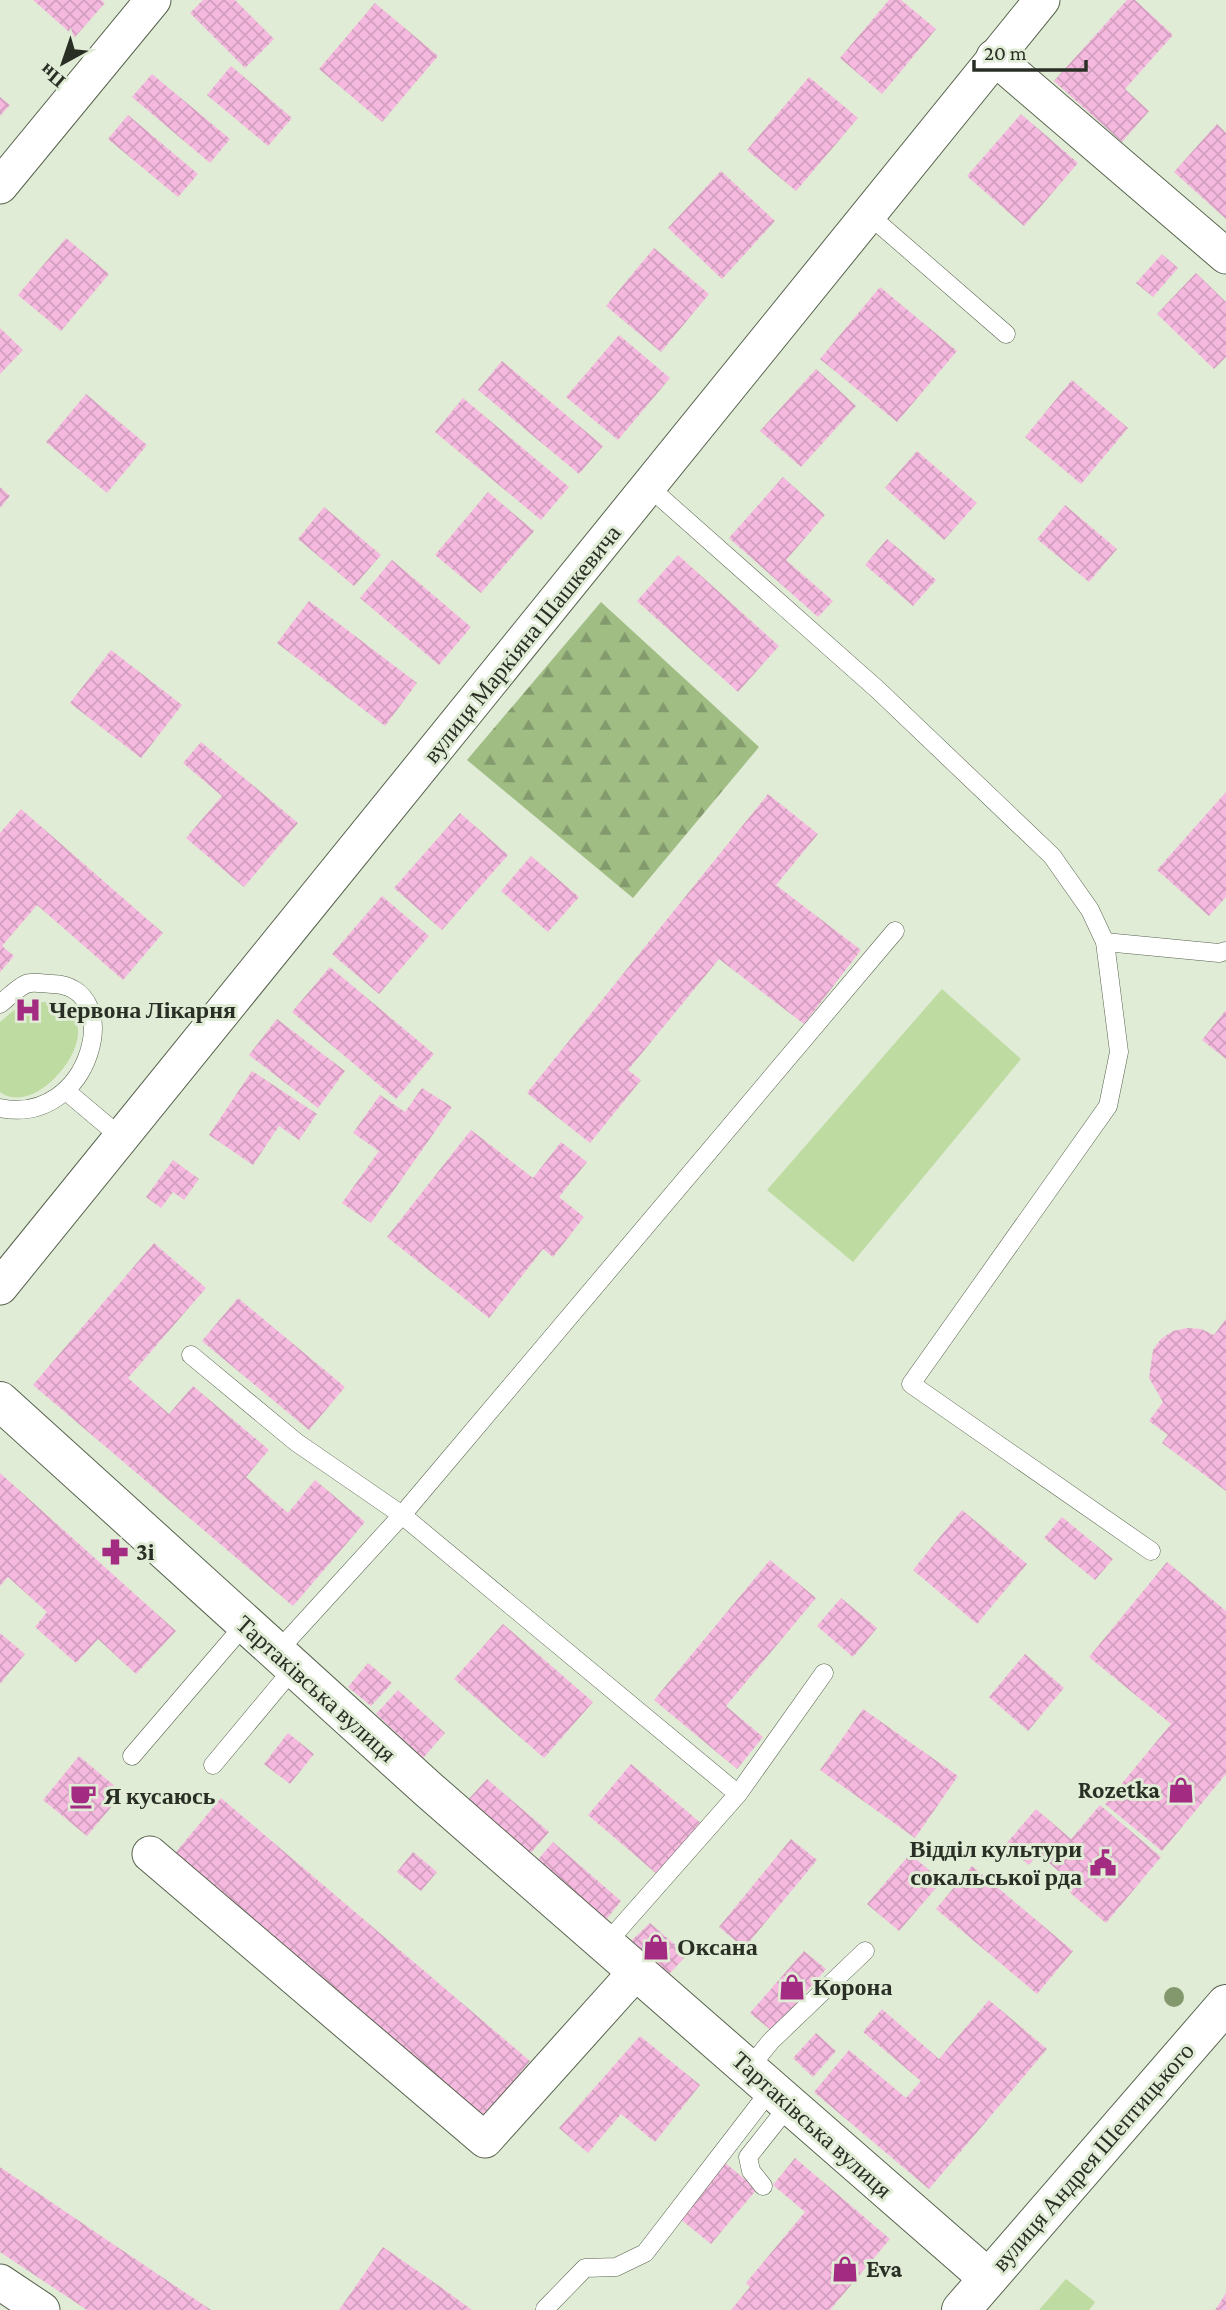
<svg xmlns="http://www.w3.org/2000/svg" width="1226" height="2310" viewBox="0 0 1226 2310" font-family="'Crimson Pro',serif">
	<defs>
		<pattern id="forest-firs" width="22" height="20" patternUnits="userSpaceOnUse" patternTransform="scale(1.75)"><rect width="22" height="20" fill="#a0bd84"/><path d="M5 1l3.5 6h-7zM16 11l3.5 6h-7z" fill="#839a6c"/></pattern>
		<pattern id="building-cross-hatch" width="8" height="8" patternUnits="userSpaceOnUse" patternTransform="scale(1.75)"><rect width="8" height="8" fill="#f5b9df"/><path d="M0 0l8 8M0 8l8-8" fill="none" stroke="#d29fbf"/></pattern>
	</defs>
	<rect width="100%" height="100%" fill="#e0ecd5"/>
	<!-- grass -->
	<g fill="#bedba2">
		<path d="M942,989l79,70 -168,203 -86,-72z"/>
		<path d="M32,1002h18l19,7c3,6 9,14 9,20 3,32 -47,86 -78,63v-70l13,-11z"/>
		<path d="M1066,2279l29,23 -6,8h-50z"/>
	</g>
	<!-- forest -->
	<path fill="url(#forest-firs)" d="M601,602l158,145 -126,151 -166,-138z"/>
	<!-- building -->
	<g fill="url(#building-cross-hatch)">
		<path d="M33,0h68l4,3 -30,34z"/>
		<path d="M203,0h32l39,39 -29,29 -55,-55z"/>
		<path d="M889,0h12l35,29 -54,65 -42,-36z"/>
		<path d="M1127,0h8l38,35 -48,54 24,22 -27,31 -68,-61z"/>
		<path d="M375,3l63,53 -56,66 -63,-53z"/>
		<path d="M231,66l61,52 -24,28 -61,-51z"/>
		<path d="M152,74l78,65 -20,24 -78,-66z"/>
		<path d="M809,77l49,41 -62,73 -49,-41z"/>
		<path d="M0,97l10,8 -10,11z"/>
		<path d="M1021,114l57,49 -54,63 -57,-50z"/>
		<path d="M128,115l70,59 -20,23 -70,-58z"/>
		<path d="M1217,124l9,9v86l-52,-47z"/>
		<path d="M721,171l54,50 -53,58 -54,-51z"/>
		<path d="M66,238l43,36 -48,57 -43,-36z"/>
		<path d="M654,248l55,46 -48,58 -55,-46z"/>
		<path d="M1162,254l16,14 -25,29 -17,-14z"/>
		<path d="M1196,273l30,29v55l-12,12 -57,-55z"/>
		<path d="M880,287l77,64 -60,71 -77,-63z"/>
		<path d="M0,328l23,22 -23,24z"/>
		<path d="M619,335l51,43 -52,62 -52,-43z"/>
		<path d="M502,361l101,85 -24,28 -101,-84z"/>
		<path d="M816,369l40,37 -55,61 -41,-36z"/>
		<path d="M1072,380l56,48 -47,56 -56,-47z"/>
		<path d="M86,394l61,51 -40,48 -61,-51z"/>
		<path d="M463,398l106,89 -28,33 -106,-88z"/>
		<path d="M917,451l60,52 -33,37 -59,-52z"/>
		<path d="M783,477l42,38 -39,45 47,41 -15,16 -89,-79z"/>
		<path d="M0,487l10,9 -10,12z"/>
		<path d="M488,492l46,39 -53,62 -46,-38z"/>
		<path d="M1065,505l52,44 -28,33 -52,-43z"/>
		<path d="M324,507l57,48 -27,31 -56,-47z"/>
		<path d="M887,539l49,41 -23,26 -48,-41z"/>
		<path d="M678,555l101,91 -41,46 -101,-91z"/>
		<path d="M392,560l79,67 -32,38 -79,-67z"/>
		<path d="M309,601l108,82 -32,43 -108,-83z"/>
		<path d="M111,650l71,55 -41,53 -71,-55z"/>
		<path d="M201,742l97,81 -54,64 -58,-49 36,-42 -39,-33z"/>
		<path d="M1226,792v105l-17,19 -52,-46z"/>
		<path d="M768,794l50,40 -42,51 85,65 -57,74 -85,-65 -91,111 13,10 -51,63 -63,-50z"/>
		<path d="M21,809l142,124 -40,47 -86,-75 -35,41 12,10 -14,16v-139z"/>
		<path d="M460,813l48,42 -66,75 -48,-42z"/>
		<path d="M531,856l48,41 -31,35 -47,-41z"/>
		<path d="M382,896l47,40 -50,58 -47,-40z"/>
		<path d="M330,967l104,87 -38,45 -104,-87z"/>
		<path d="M1226,1010v49l-24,-19z"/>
		<path d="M277,1019l68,52 -27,37 -69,-53z"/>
		<path d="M252,1071l65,43 -18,26 -20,-14 -26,39 -44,-30z"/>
		<path d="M422,1088l30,19 -81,116 -29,-20 37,-52 -26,-18 27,-38 25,17z"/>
		<path d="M471,1130l62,48 28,-36 26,20 -28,35 25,20 -31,40 -10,-8 -54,69 -102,-81z"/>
		<path d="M173,1160l26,19 -15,21 -11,-8 -12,16 -15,-11z"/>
		<path d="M154,1243l52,45 -78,90 41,36 24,-28 76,64 -23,27 42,36 27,-33 50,42 -72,84 -260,-221z"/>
		<path d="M238,1298l107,89 -36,43 -107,-89z"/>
		<path d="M1226,1319v172l-64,-48 6,-8 -19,-14 14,-19 -14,-24 4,-28 8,-11 12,-8 14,-3 14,1 13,6z"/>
		<path d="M0,1473l176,158 -40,43 -38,-35 -22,24 -41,-36 12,-15 -39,-35 -8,9z"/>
		<path d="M962,1510l65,54 -50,60 -64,-54z"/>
		<path d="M1062,1517l51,42 -18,21 -51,-42z"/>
		<path d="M770,1560l46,38 -90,108 37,31 -26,32 -83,-69z"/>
		<path d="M1167,1562l59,49v163l-64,77 -57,-47 66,-80 -82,-67z"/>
		<path d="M841,1598l36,30 -24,29 -36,-31z"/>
		<path d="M503,1624l90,78 -49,56 -90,-79z"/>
		<path d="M0,1633l25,21 -25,30z"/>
		<path d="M1025,1654l39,34 -36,43 -39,-34z"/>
		<path d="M368,1663l24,20 -21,23 -23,-19z"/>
		<path d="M398,1690l47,43 -22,25 -47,-44z"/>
		<path d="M863,1709l95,67 -43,62 -95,-68z"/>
		<path d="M288,1733l26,21 -24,30 -26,-20z"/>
		<path d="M79,1756l44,37 -36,43 -44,-36z"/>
		<path d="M631,1764l71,60 -44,51 -70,-60z"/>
		<path d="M487,1779l62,53 -20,23 -62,-54z"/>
		<path d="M221,1798l309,263 -49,59 -309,-263z"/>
		<path d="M1100,1805l61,52 -55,66 -38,-32 6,-7 -36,-30 -9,11 -24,-20 31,-36 35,30z"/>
		<path d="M791,1839l26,21 -73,88 -25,-21z"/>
		<path d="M553,1842l68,59 -16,20 -69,-59z"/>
		<path d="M413,1852l24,20 -16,19 -24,-19z"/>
		<path d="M910,1854l32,27 -43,50 -32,-27z"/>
		<path d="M972,1866l101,85 -36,43 -101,-85z"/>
		<path d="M650,1923l37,32 -17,18 -18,-3 -15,-12 -5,-18z"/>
		<path d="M804,1951l22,18 -54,62 -22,-18z"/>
		<path d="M989,2000l58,49 -118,140 -115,-97 35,-42 57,48 15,-17 -58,-49 19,-23 57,50z"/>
		<path d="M816,2033l20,18 -23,26 -20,-19z"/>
		<path d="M640,2036l60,49 -45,57 -34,-28 -33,39 -29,-25z"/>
		<path d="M795,2158l95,81 -60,71h-99l19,-23 -4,-4 59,-71 -32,-27z"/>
		<path d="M724,2162l33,27 -46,55 -32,-26z"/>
		<path d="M0,2167l104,71 107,72h-124l-87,-58z"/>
		<path d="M383,2247l59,41 30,22h-133z"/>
		<path d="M1226,2293v17h-11z"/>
	</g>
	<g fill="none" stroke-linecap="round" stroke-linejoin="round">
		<!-- lane casing -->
		<g stroke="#58634f" stroke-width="19">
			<g id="lane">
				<path d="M869,215l137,119"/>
				<path d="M649,487l229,203 174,166 38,54 15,32 14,110 -11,54 -197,278 240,167"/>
				<path d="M1105,942l114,11 7,-2"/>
				<path d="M0,1004c8,-6 17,-16 26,-20 7,-3 19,0 26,0 75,1 40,143 -52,124"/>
				<path d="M66,1091l57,48"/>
				<path d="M191,1355l105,87 106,73 336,279 -134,152"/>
				<path d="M276,1653l126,-138 493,-584"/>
				<path d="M132,1756l113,-132"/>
				<path d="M213,1765l80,-96"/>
				<path d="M738,1794l86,-121"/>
				<path d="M749,2068l22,-27 94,-90"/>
				<path d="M763,2186l-12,-15 -3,-14 42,-53"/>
				<path d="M545,2309l40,-41 31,-1 29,-14 127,-165"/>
			</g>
		</g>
		<!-- street casing -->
		<g stroke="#58634f" stroke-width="37">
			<g id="street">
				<path d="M994,57l232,199"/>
				<path d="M0,186l153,-186"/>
				<path d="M0,1287l1042,-1287"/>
				<path d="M150,1854l335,286 150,-167"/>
				<path d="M0,2282l42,28"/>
			</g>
		</g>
		<!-- secondary casing -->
		<g stroke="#58634f" stroke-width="40">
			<g id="secondary">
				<path d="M0,1401l429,389 559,488"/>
				<path d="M961,2310l265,-306"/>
			</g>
		</g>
		<!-- lane -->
		<use href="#lane" stroke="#fff" stroke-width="18"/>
		<!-- street -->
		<use href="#street" stroke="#fff" stroke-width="35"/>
		<!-- secondary -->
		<use href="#secondary" stroke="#fff" stroke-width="38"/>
	</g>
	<!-- trees -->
	<circle fill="#84986d" cx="1174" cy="1997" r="10"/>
	<!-- icons -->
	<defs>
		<g id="hospital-bare" transform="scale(2.1)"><path d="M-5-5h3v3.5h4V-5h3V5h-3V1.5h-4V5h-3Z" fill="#a32b82" stroke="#e0ecd5" stroke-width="2.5" paint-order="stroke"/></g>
		<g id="pharmacy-bare" transform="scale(2.1)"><path d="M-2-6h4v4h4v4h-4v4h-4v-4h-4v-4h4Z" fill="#a32b82" stroke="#e0ecd5" stroke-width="2.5" paint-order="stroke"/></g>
		<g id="shop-bare" transform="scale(2.1)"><path d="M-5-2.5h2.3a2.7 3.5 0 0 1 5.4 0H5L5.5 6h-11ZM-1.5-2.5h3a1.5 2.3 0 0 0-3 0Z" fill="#a32b82" stroke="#e0ecd5" stroke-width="2.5" paint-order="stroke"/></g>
		<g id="cafe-bare" transform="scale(2.1)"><path d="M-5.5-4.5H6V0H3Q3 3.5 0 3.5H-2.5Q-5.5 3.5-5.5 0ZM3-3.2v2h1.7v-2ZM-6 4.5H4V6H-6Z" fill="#a32b82" stroke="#e0ecd5" stroke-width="2.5" paint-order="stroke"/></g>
		<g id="civic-bare" transform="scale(2.1)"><path d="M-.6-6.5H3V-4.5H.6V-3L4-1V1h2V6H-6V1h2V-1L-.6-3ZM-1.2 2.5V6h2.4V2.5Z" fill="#a32b82" stroke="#e0ecd5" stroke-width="2.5" paint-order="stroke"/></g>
	</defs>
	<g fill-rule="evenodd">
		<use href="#hospital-bare" x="28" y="1010"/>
		<use href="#pharmacy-bare" x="115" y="1552"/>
		<use href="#shop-bare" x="1181" y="1790"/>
		<use href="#cafe-bare" x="83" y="1796"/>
		<use href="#civic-bare" x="1103" y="1863"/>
		<use href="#shop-bare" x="656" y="1947"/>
		<use href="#shop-bare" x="792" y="1987"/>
		<use href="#shop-bare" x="845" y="2269"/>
	</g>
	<g text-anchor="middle" stroke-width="6" stroke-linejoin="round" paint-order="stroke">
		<!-- street labels -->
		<g font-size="24" fill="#2a2f26" stroke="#e0ecd5">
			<text transform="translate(522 644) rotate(-51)" y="8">вулиця Маркіяна Шашкевича</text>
			<text transform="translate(316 1689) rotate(42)" y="8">Тартаківська вулиця</text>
			<text transform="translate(812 2125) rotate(42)" y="8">Тартаківська вулиця</text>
			<text transform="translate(1093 2157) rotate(-49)" y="8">вулиця Андрея Шептицького</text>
		</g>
		<!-- poi labels -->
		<g font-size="24" font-weight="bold" fill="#2a2f26" stroke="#e0ecd5" text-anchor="start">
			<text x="49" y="1018">Червона Лікарня</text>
			<text x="136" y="1560">3і</text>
			<text x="1160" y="1798" text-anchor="end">Rozetka</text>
			<text x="104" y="1804">Я кусаюсь</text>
			<text x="1082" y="1857" text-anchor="end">Відділ культури<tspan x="1082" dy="28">сокальської рда</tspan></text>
			<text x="677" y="1955">Оксана</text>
			<text x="813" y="1995">Корона</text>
			<text x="866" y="2277">Eva</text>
		</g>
	</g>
	<!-- north arrow -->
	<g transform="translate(63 63) rotate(220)" stroke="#e0ecd5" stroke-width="5" paint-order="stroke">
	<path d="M0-5L12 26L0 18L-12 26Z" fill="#2a2f26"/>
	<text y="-10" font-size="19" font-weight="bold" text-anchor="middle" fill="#2a2f26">Пн</text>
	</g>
	<!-- scale -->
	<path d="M974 60v10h112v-10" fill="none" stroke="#2a2f26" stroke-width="3.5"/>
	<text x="984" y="60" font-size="21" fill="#2a2f26" stroke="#e0ecd5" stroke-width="5" paint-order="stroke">20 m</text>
</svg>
